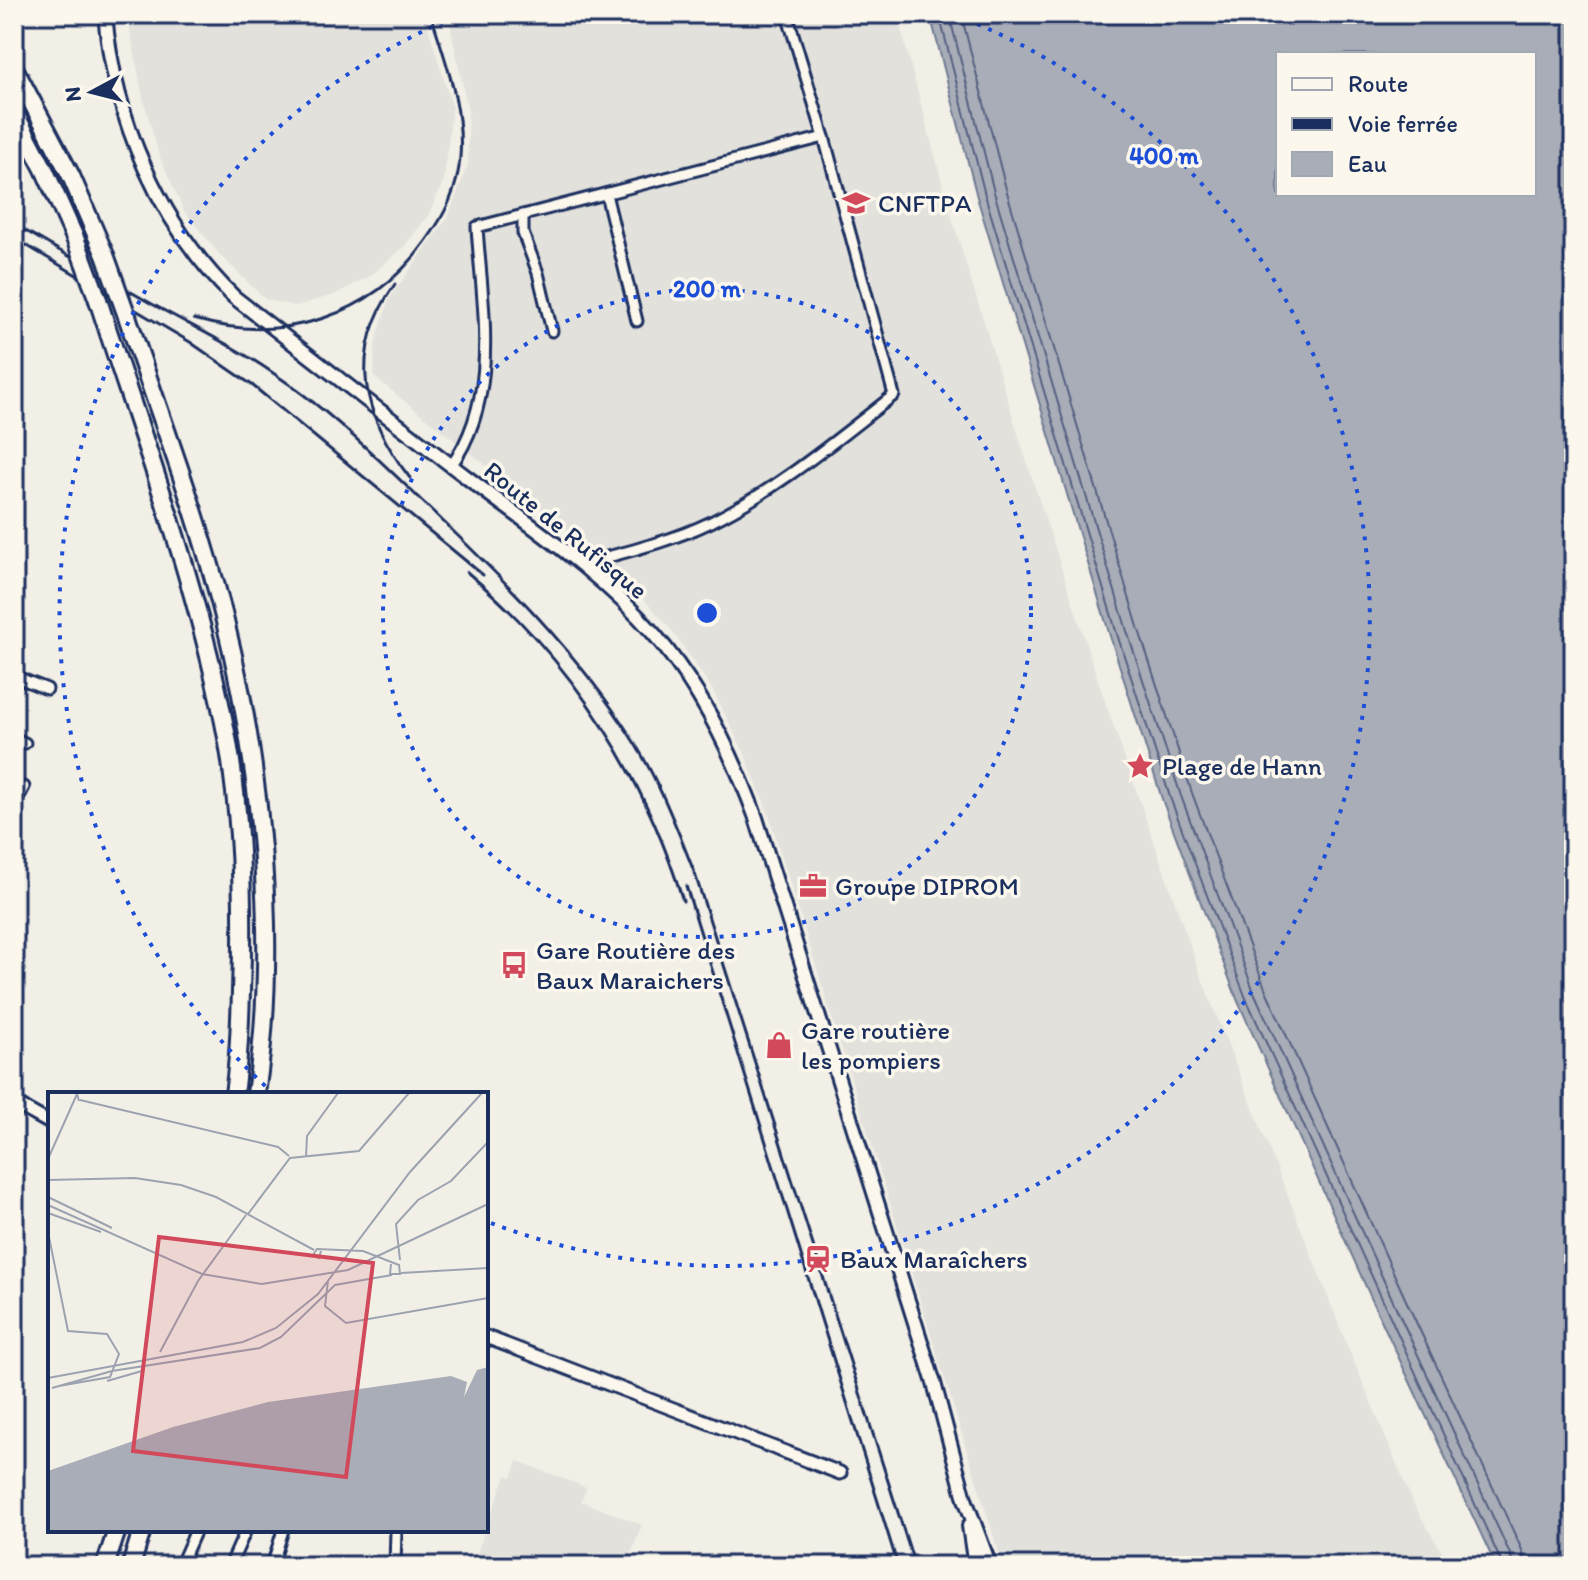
<svg xmlns="http://www.w3.org/2000/svg" width="1588" height="1580" viewBox="0 0 1588 1580" font-family="Itim,sans-serif">
	<rect width="100%" height="100%" fill="#f2efe6"/>
	<filter id="ink" filterUnits="userSpaceOnUse"><feTurbulence type="fractalNoise" baseFrequency=".0125" numOctaves="2"/><feDisplacementMap in="SourceGraphic" scale="16" xChannelSelector="R" yChannelSelector="G"/><feConvolveMatrix kernelMatrix="1 2 1 2 8 2 1 2 1" color-interpolation-filters="sRGB"/></filter>
	<g filter="url(#ink)">
		<!-- built -->
		<g fill="#e2e1dc">
			<path d="M127,14h297l28,92 -8,74 -16,36 -25,32 -33,28 -36,19 -39,11 -30,-7 -46,-45 -35,-43 -25,-56 -16,-57z"/>
			<path d="M448,14h449l51,191 80,261 80,244 92,264 149,376 65,155 36,61h-447l-235,-754 -25,-62 -32,-63 -41,-59 -39,-43 -52,-47 -205,-161 1,-32 14,-46 59,-82 20,-53v-53z"/>
			<path d="M518,1461l69,27 -6,13 61,24 -16,41h-33l-27,-10 -4,10h-90l34,-91 6,2z"/>
		</g>
		<!-- water -->
		<path fill="#a9adb7" stroke="#707b93" stroke-width="2" fill-rule="evenodd" d="M930,14h644v1552h-78l-120,-257 -139,-310 -74,-197 -53,-166 -133,-439zM1278,54h256v140h-256z"/>
		<g fill="none" stroke-linecap="round" stroke-linejoin="round">
			<!-- shore -->
			<g stroke="#546182" stroke-width="2">
				<path d="M939,14l46,181 132,439 54,166 74,196 258,570"/>
				<path d="M949,14l45,178 133,439 54,165 73,196 139,309 118,255 2,10"/>
				<path d="M961,14l45,175 132,438 54,166 73,195 139,308 118,254 3,16"/>
			</g>
			<!-- minor casing -->
			<g stroke="#1b2f5e" stroke-width="15">
				<g id="minor">
					<path d="M606,194l31,127"/>
					<path d="M523,215v18l15,40 14,58"/>
					<path d="M451,466c50,-70 31,-159 26,-239l347,-90"/>
					<path d="M581,564c44,-12 89,-22 130,-42 67,-33 124,-81 183,-127l-70,-258 -37,-123"/>
					<path d="M14,676l33,13"/>
					<path d="M14,738l11,5"/>
					<path d="M14,806l10,-19"/>
					<path d="M180,1566l16,-36"/>
					<path d="M230,1566l16,-36"/>
					<path d="M272,1566l11,-36"/>
					<path d="M395,1566l1,-36"/>
				</g>
			</g>
			<!-- tertiary casing -->
			<g stroke="#1b2f5e" stroke-width="17">
				<g id="tertiary">
					<path d="M14,1103l36,20"/>
					<path d="M486,1337l354,136"/>
				</g>
			</g>
			<!-- secondary casing -->
			<g stroke="#1b2f5e" stroke-width="18">
				<g id="secondary">
					<path d="M105,14c9,105 54,210 129,283 78,61 156,122 235,182 63,48 132,94 185,155 46,53 78,118 102,184l178,565 31,116 25,67"/>
					<path d="M969,1526l6,40"/>
				</g>
			</g>
			<!-- motorway casing -->
			<g stroke="#1b2f5e" stroke-width="22">
				<g id="motorway">
					<path d="M14,68l57,108 34,79"/>
					<path d="M14,112l30,57 31,69"/>
					<path d="M98,300c47,146 102,291 130,443 14,81 16,166 13,248 -1,34 -2,69 -7,103"/>
					<path d="M128,319c32,97 70,195 95,294 38,152 56,325 33,481"/>
					<path d="M105,1566l12,-36"/>
					<path d="M131,1566l11,-36"/>
				</g>
			</g>
			<!-- minor -->
			<use href="#minor" stroke="#fbf7ec" stroke-width="9"/>
			<!-- tertiary -->
			<use href="#tertiary" stroke="#fbf7ec" stroke-width="11"/>
			<!-- secondary -->
			<use href="#secondary" stroke="#fbf7ec" stroke-width="12"/>
			<!-- motorway -->
			<use href="#motorway" stroke="#fbf7ec" stroke-width="16"/>
			<!-- rail -->
			<g stroke="#1b2f5e" stroke-width="3">
				<path d="M14,224c43,25 87,51 131,76 44,25 90,46 131,75 54,36 100,82 147,127 76,73 155,149 211,240 26,41 43,87 61,132l220,692"/>
				<path d="M14,238l176,104 62,43 231,190"/>
				<path d="M395,284c-48,69 -33,132 15,194"/>
				<path d="M194,319c89,26 178,-2 232,-78 19,-26 32,-52 34,-84 4,-49 -15,-97 -29,-143"/>
				<path d="M467,572c104,88 176,200 216,329"/>
				<path d="M686,886l212,680"/>
			</g>
			<!-- motorway-bridge casing -->
			<g stroke="#1b2f5e" stroke-width="22" stroke-linecap="butt">
				<g id="motorway-bridge">
					<path d="M75,238l23,62"/>
					<path d="M105,255l23,64"/>
				</g>
			</g>
			<!-- motorway-bridge -->
			<use href="#motorway-bridge" stroke="#fbf7ec" stroke-width="16"/>
		</g>
	</g>
	<!-- distance rings -->
	<g fill="none" stroke="#1d4ed8" stroke-width="4" stroke-dasharray="4 8">
		<circle cx="707" cy="613" r="324"/>
		<path d="M274 1094A647 647 0 0 1 459 15M955 15A647 647 0 0 1 491 1223"/>
	</g>
	<!-- icons -->
	<defs>
		<g id="school-bare" transform="scale(2.16)"><path d="M0-5L7-2L0 1L-7-2ZM-4 1L0 2.5L4 1V4Q0 6-4 4Z" fill="#d1495b" stroke="#fbf7ec" stroke-width="2.5" paint-order="stroke"/></g>
		<g id="sight-bare" transform="scale(2.16)"><path d="M0-6L1.8-2.2L6-1.7L2.9 1.2L3.7 5.4L0 3.3L-3.7 5.4L-2.9 1.2L-6-1.7L-1.8-2.2Z" fill="#d1495b" stroke="#fbf7ec" stroke-width="2.5" paint-order="stroke"/></g>
		<g id="office-bare" transform="scale(2.16)"><path d="M-6-3h4V-5.5h4V-3h4V5H-6ZM-1-4.5V-3h2v-1.5ZM-6 0V1H6V0Z" fill="#d1495b" stroke="#fbf7ec" stroke-width="2.5" paint-order="stroke"/></g>
		<g id="bus-bare" transform="scale(2.16)"><path d="M-5-6H5V4H4V6H2V4H-2V6H-4V4H-5ZM-3.5-4V0h7V-4ZM-3.5 1.2v1.5H-2V1.2ZM2 1.2v1.5H3.5V1.2Z" fill="#d1495b" stroke="#fbf7ec" stroke-width="2.5" paint-order="stroke"/></g>
		<g id="shop-bare" transform="scale(2.16)"><path d="M-5-2.5h2.3a2.7 3.5 0 0 1 5.4 0H5L5.5 6h-11ZM-1.5-2.5h3a1.5 2.3 0 0 0-3 0Z" fill="#d1495b" stroke="#fbf7ec" stroke-width="2.5" paint-order="stroke"/></g>
		<g id="station-bare" transform="scale(2.16)"><path d="M-3-6H3Q5-6 5-4V2Q5 4 3 4L4.5 6H3L1.5 4h-3L-3 6H-4.5L-3 4Q-5 4-5 2V-4Q-5-6-3-6ZM-3.5-4v3h7v-3ZM-3.5 1v1.5H-2V1ZM2 1v1.5H3.5V1Z" fill="#d1495b" stroke="#fbf7ec" stroke-width="2.5" paint-order="stroke"/></g>
	</defs>
	<g fill-rule="evenodd">
		<use href="#school-bare" x="856" y="203"/>
		<use href="#sight-bare" x="1140" y="766"/>
		<use href="#office-bare" x="813" y="886"/>
		<use href="#bus-bare" x="514" y="965"/>
		<use href="#shop-bare" x="779" y="1045"/>
		<use href="#station-bare" x="818" y="1259"/>
	</g>
	<g text-anchor="middle" stroke-width="7" stroke-linejoin="round" paint-order="stroke">
		<!-- poi labels -->
		<g font-size="26" fill="#1b2f5e" stroke="#fbf7ec" text-anchor="start">
			<text x="878" y="212">CNFTPA</text>
			<text x="1162" y="775">Plage de Hann</text>
			<text x="835" y="895">Groupe DIPROM</text>
			<text x="536" y="959">Gare Routière des<tspan x="536" dy="30">Baux Maraichers</tspan></text>
			<text x="801" y="1039">Gare routière<tspan x="801" dy="30">les pompiers</tspan></text>
			<text x="840" y="1268">Baux Maraîchers</text>
		</g>
		<!-- street labels -->
		<g font-size="26" fill="#1b2f5e" stroke="#fbf7ec">
			<text transform="translate(566 530) rotate(39)" y="9">Route de Rufisque</text>
		</g>
	</g>
	<!-- overview -->
	<g transform="translate(48 1092)">
		<rect width="440" height="440" fill="#f2efe6"/>
		<path d="M440,275v164h-440v-60l125,-44 95,-25 183,-26 16,6 -3,15 13,-27z" fill="#a9adb7"/>
		<path fill="none" stroke="#9ca2b0" stroke-width="2" d="M32,8l198,47 11,9M258,65l1,-21 31,-43M0,67l29,-65 2,7M0,88l87,-2 46,7 35,12 98,53M0,105l64,31M0,113l154,69 60,10 86,-14 140,-66M0,121l53,19M200,122l42,-56 69,-7 50,-58M0,140l20,99 39,3 12,20 -9,23 -51,9M273,159l-2,7 -6,-3 4,-6 46,2 36,14 1,9h-10l1,-10M352,168l-4,-36 22,-24 33,-19 37,-39M353,181l87,-5M280,189l-3,25 21,17 142,-25M112,260l38,-71 48,-66M0,286l195,-36 33,-14 42,-34 92,-122 72,-79M59,289l35,-10M4,296l60,-17 148,-23 21,-11 54,-52 57,-10"/>
		<path fill="#d1495b" fill-opacity="0.15" stroke="#d1495b" stroke-width="4" d="M111,145l214,26 -27,214 -213,-26z"/>
		<rect width="440" height="440" fill="none" stroke="#1b2f5e" stroke-width="4"/>
	</g>
	<circle cx="707" cy="613" r="12" fill="#1d4ed8" stroke="#fbf7ec" stroke-width="4"/>
	<g font-size="24" text-anchor="middle" font-weight="bold" fill="#1d4ed8" stroke="#fbf7ec" stroke-width="7" stroke-linejoin="round" paint-order="stroke">
		<text x="1164" y="164">400 m</text>
		<text x="707" y="297">200 m</text>
	</g>
	<!-- margin -->
	<rect width="1588" height="1580" fill="none" stroke="#fbf7ec" stroke-width="48"/>
	<rect x="24" y="24" width="1540" height="1532" fill="none" stroke="#1b2f5e" stroke-width="3" filter="url(#ink)"/>
	<!-- legend -->
	<rect x="1276" y="52" width="260" height="144" fill="#fbf7ec" stroke="#a1a7b3" stroke-width="2"/>
	<rect x="1292" y="78" width="40" height="12" fill="#fbf7ec" stroke="#a1a7b3" stroke-width="2"/>
	<text x="1348" y="92" font-size="24" fill="#1b2f5e">Route</text>
	<rect x="1292" y="118" width="40" height="12" fill="#1b2f5e" stroke="#a1a7b3" stroke-width="2"/>
	<text x="1348" y="132" font-size="24" fill="#1b2f5e">Voie ferrée</text>
	<rect x="1292" y="152" width="40" height="24" fill="#a9adb7" stroke="#a1a7b3" stroke-width="2"/>
	<text x="1348" y="172" font-size="24" fill="#1b2f5e">Eau</text>
	<!-- north arrow -->
	<g transform="translate(92 92) rotate(263)" stroke="#fbf7ec" stroke-width="6" paint-order="stroke">
	<path d="M0-6L14 30L0 20L-14 30Z" fill="#1b2f5e"/>
	<text y="-12" font-size="22" font-weight="bold" text-anchor="middle" fill="#1b2f5e">N</text>
	</g>
</svg>
